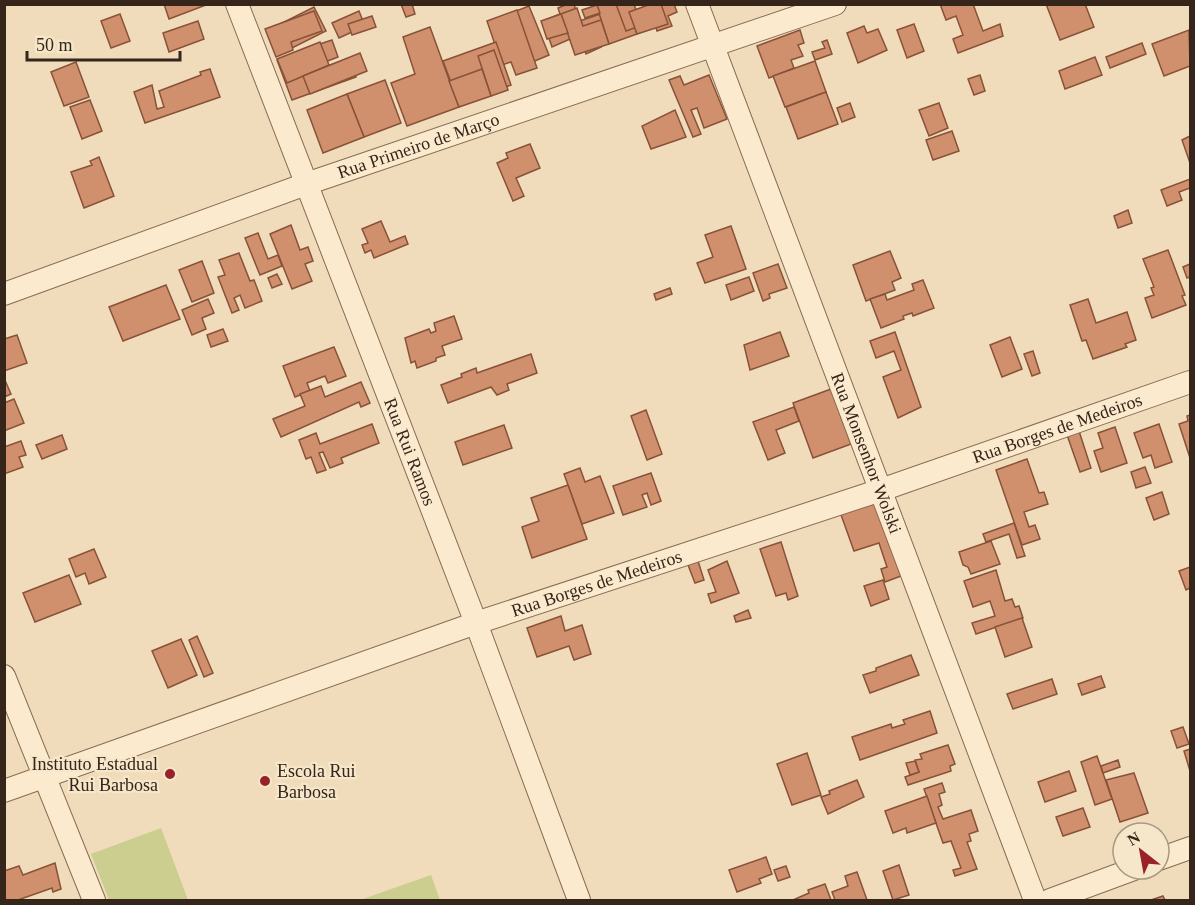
<svg xmlns="http://www.w3.org/2000/svg" width="1195" height="905" viewBox="0 0 1195 905" font-family="'Times New Roman',serif">
	<rect width="100%" height="100%" fill="#f0dcba"/>
	<!-- green -->
	<g fill="#cbce8e">
		<path d="M161,828l27,72h-79l-18,-46z"/>
		<path d="M431,875l9,25h-80z"/>
	</g>
	<!-- building -->
	<g fill="#d1906d" stroke="#885238" stroke-width="1.5">
		<path d="M164,4h42v1l-37,14z"/>
		<path d="M401,4h11l3,10 -9,3z"/>
		<path d="M568,4h6l2,7 -3,1 4,10 23,-8 10,24 -11,4 2,5 -15,7 -4,-11 -9,4 -3,-8 -18,8 -9,-26 17,-7 -2,-6z"/>
		<path d="M596,4h31l10,30 -28,10z"/>
		<path d="M616,4h18l2,6 15,-6h23l3,8 -9,4 4,10 -15,5 -3,-10 -28,10z"/>
		<path d="M651,4h10l7,20 -31,10 -8,-22z"/>
		<path d="M940,4h33l10,27 17,-7 3,12 -45,17 -5,-14 10,-4 -7,-19 -10,4z"/>
		<path d="M1046,4h39l9,23 -34,13z"/>
		<path d="M597,5l3,8 -15,5 -3,-8z"/>
		<path d="M529,6l20,49 -19,8 -4,-12 -10,4 -15,-38z"/>
		<path d="M314,7l12,24 -46,23 -12,-24z"/>
		<path d="M577,8l6,18 18,-6 8,24 -34,11 -14,-41z"/>
		<path d="M517,10l20,58 -21,7 -5,-13 -9,3 -15,-44z"/>
		<path d="M314,11l8,20 -31,11 2,8 -17,7 -11,-28z"/>
		<path d="M359,11l6,15 -26,12 -7,-15z"/>
		<path d="M120,14l10,27 -19,7 -10,-27z"/>
		<path d="M561,14l7,19 -21,6 -6,-18z"/>
		<path d="M372,16l4,11 -24,8 -4,-11z"/>
		<path d="M198,21l6,18 -35,13 -6,-19z"/>
		<path d="M914,24l10,27 -17,7 -10,-28z"/>
		<path d="M864,26l3,7 11,-4 9,21 -29,13 -11,-30z"/>
		<path d="M430,27l29,80 -52,19 -16,-43 24,-9 -12,-37z"/>
		<path d="M800,30l4,13 -6,2 5,11 -12,4 3,8 -25,10 -12,-32z"/>
		<path d="M1189,30l1,36 -26,10 -12,-32z"/>
		<path d="M332,40l6,17 -34,13 1,4 45,-16 6,19 -64,23 -15,-40 30,-11 2,7 5,-2 -3,-7z"/>
		<path d="M827,40l5,14 -17,6 -3,-8 13,-4 -3,-6z"/>
		<path d="M320,42l9,23 -42,18 -10,-24z"/>
		<path d="M496,42l15,43 -52,19 -16,-43z"/>
		<path d="M1142,43l4,11 -36,14 -4,-11z"/>
		<path d="M494,50l14,40 -17,6 -13,-40z"/>
		<path d="M360,53l7,18 -57,23 -7,-18z"/>
		<path d="M1095,57l7,18 -37,14 -6,-18z"/>
		<path d="M815,61l11,31 -41,15 -12,-31z"/>
		<path d="M76,62l13,35 -25,9 -13,-34z"/>
		<path d="M210,69l10,28 -75,26 -11,-31 18,-7 5,24 7,-2 -5,-16 42,-16 -1,-3z"/>
		<path d="M482,69l9,27 -32,11 -10,-26z"/>
		<path d="M709,75l18,44 -23,9 -7,-20 -6,2 10,24 -8,3 -24,-57 11,-4 4,9z"/>
		<path d="M980,75l5,16 -11,4 -6,-16z"/>
		<path d="M385,80l16,43 -37,14 -17,-43z"/>
		<path d="M826,92l12,32 -40,15 -12,-32z"/>
		<path d="M347,94l17,43 -41,16 -16,-43z"/>
		<path d="M90,100l12,31 -20,8 -12,-32z"/>
		<path d="M850,103l5,14 -13,5 -5,-14z"/>
		<path d="M939,103l9,25 -19,8 -10,-26z"/>
		<path d="M675,110l11,27 -35,12 -9,-23z"/>
		<path d="M952,131l7,20 -26,9 -7,-20z"/>
		<path d="M1190,136v27l-8,-23z"/>
		<path d="M530,144l10,24 -24,10 8,18 -11,5 -16,-38 11,-5 -2,-5z"/>
		<path d="M99,157l15,39 -30,12 -13,-36 21,-7 -2,-4z"/>
		<path d="M1190,179v9l-11,4 3,8 -15,6 -6,-16z"/>
		<path d="M1128,210l4,13 -14,5 -4,-12z"/>
		<path d="M381,221l9,21 15,-6 3,8 -34,14 -3,-8 -6,3 -3,-8 6,-2 -6,-14z"/>
		<path d="M291,225l9,25 8,-3 5,14 -8,3 7,17 -20,8 -22,-55z"/>
		<path d="M731,226l15,43 -41,14 -8,-20 16,-6 -8,-22z"/>
		<path d="M258,233l10,26 10,-4 4,11 -22,9 -15,-37z"/>
		<path d="M1168,250l17,45 -3,1 4,9 -34,13 -7,-20 9,-3 -3,-7 3,-1 -11,-28z"/>
		<path d="M890,251l11,27 -9,4 3,8 -29,11 -13,-36z"/>
		<path d="M239,253l11,28 4,-1 8,21 -17,7 -5,-13 -6,3 5,12 -7,3 -14,-36 7,-2 -6,-15z"/>
		<path d="M202,261l12,32 -22,9 -13,-32z"/>
		<path d="M778,264l9,24 -18,6 1,4 -7,3 -10,-28z"/>
		<path d="M1190,264v13l-3,1 -4,-11z"/>
		<path d="M277,274l5,10 -10,4 -4,-10z"/>
		<path d="M749,277l5,14 -23,9 -5,-15z"/>
		<path d="M923,280l11,28 -21,8 -1,-3 -9,3 1,3 -23,9 -11,-29 15,-5 2,6 27,-10 -2,-6z"/>
		<path d="M166,285l14,34 -57,22 -14,-34z"/>
		<path d="M670,288l2,6 -16,6 -2,-6z"/>
		<path d="M208,299l6,14 -12,5 4,11 -14,6 -10,-25z"/>
		<path d="M1088,299l8,24 31,-11 9,28 -11,4 2,3 -34,12 -7,-19 -4,1 -12,-36z"/>
		<path d="M454,316l8,23 -20,7 3,9 -9,3v3l-19,7 -2,-7 -4,2 -6,-25 24,-9 2,4 5,-2 -2,-8z"/>
		<path d="M223,329l5,12 -17,6 -4,-12z"/>
		<path d="M780,332l9,24 -39,14 -6,-25z"/>
		<path d="M895,332l26,75 -23,11 -15,-41 18,-7 -7,-19 -18,7 -6,-17z"/>
		<path d="M17,335l10,28 -23,8v-32z"/>
		<path d="M1010,337l12,32 -20,8 -12,-32z"/>
		<path d="M334,347l12,29 -18,7 -3,-7 -18,7 3,8 -15,6 -12,-31z"/>
		<path d="M1033,351l7,22 -8,3 -8,-22z"/>
		<path d="M531,354l6,19 -30,11 2,6 -12,5 -6,-8 -43,16 -7,-18 21,-8 -1,-3 15,-6 1,5z"/>
		<path d="M4,378l7,16 -7,3z"/>
		<path d="M361,382l9,21 -9,4 -2,-5 -78,35 -8,-18 32,-13 -5,-12 21,-8 4,11z"/>
		<path d="M831,389l20,55 -38,14 -20,-55z"/>
		<path d="M14,399l10,24 -20,8v-28z"/>
		<path d="M794,407l5,14 -23,9 9,23 -17,7 -15,-38z"/>
		<path d="M646,410l16,44 -15,6 -16,-44z"/>
		<path d="M1190,415v43l-11,-34 9,-3 -1,-5z"/>
		<path d="M372,424l7,19 -38,15 2,5 -13,5 -7,-16 -4,1 7,17 -9,3 -6,-16 -5,2 -7,-19 17,-7 4,11z"/>
		<path d="M1159,424l13,38 -17,6 -4,-13 -8,3 -9,-25z"/>
		<path d="M504,425l8,23 -49,17 -8,-23z"/>
		<path d="M1115,427l12,36 -26,9 -7,-21 9,-3 -5,-15z"/>
		<path d="M1079,431l12,37 -11,4 -13,-37z"/>
		<path d="M62,435l5,14 -25,10 -6,-14z"/>
		<path d="M21,441l5,14 -7,2 4,10 -19,7v-27z"/>
		<path d="M1027,459l12,34 5,-1 4,12 -24,8 5,15 6,-2 5,14 -18,6 -26,-75z"/>
		<path d="M1145,467l6,16 -15,5 -5,-16z"/>
		<path d="M580,468l5,14 15,-6 14,37 -32,11 -18,-50z"/>
		<path d="M651,473l10,28 -10,4 -4,-12 -5,2 5,12 -24,8 -10,-29z"/>
		<path d="M568,485l19,54 -55,19 -10,-31 17,-6 -8,-23z"/>
		<path d="M1162,492l7,22 -15,6 -8,-22z"/>
		<path d="M875,500l26,76 -16,6 -4,-13 6,-2 -8,-24 -25,8 -14,-39z"/>
		<path d="M1014,523l11,33 -8,2 -8,-24 -23,8 -3,-8z"/>
		<path d="M991,541l9,23 -29,10 -3,-7 -5,-2 -4,-13z"/>
		<path d="M781,542l17,54 -10,4 -2,-7 -10,3 -16,-47z"/>
		<path d="M94,549l12,28 -17,7 -4,-11 -9,4 -7,-18z"/>
		<path d="M698,561l6,19 -9,3 -7,-18z"/>
		<path d="M727,561l12,32 -28,10 -3,-9 8,-2 -8,-22z"/>
		<path d="M1190,567v21l-4,2 -7,-19z"/>
		<path d="M996,570l9,31 7,-2 3,8 4,-1 4,12 -47,16 -4,-11 23,-7 -5,-15 -17,6 -9,-26z"/>
		<path d="M69,575l12,29 -46,18 -12,-29z"/>
		<path d="M883,580l6,19 -18,7 -7,-20z"/>
		<path d="M748,610l3,8 -15,4 -2,-6z"/>
		<path d="M561,616l4,15 17,-6 9,29 -17,6 -5,-14 -32,11 -10,-29z"/>
		<path d="M1022,618l10,29 -27,10 -10,-30z"/>
		<path d="M197,636l16,37 -9,4 -15,-37z"/>
		<path d="M181,639l16,36 -29,13 -16,-37z"/>
		<path d="M911,655l8,20 -49,18 -7,-18 13,-4v-3z"/>
		<path d="M1101,676l4,11 -23,8 -4,-11z"/>
		<path d="M1052,679l5,15 -44,15 -6,-15z"/>
		<path d="M930,711l7,22 -77,27 -8,-23 39,-13 1,4 13,-4 -2,-4z"/>
		<path d="M1183,727l6,17 -12,4 -6,-17z"/>
		<path d="M948,745l7,19 -5,2 1,5 -43,14 -3,-8 14,-5 -4,-12 7,-1 -2,-5z"/>
		<path d="M1190,749v22l-6,-20z"/>
		<path d="M807,753l14,42 -29,10 -15,-41z"/>
		<path d="M1097,756l15,43 -17,6 -14,-43z"/>
		<path d="M1118,760l2,7 -17,6 -2,-7z"/>
		<path d="M915,761l4,11 -9,3 -4,-12z"/>
		<path d="M1069,771l7,20 -31,11 -7,-20z"/>
		<path d="M1134,773l14,40 -28,9 -14,-42z"/>
		<path d="M857,780l7,17 -36,17 -7,-17 9,-3 -1,-3z"/>
		<path d="M942,783l3,9 -6,2 3,11 -4,2 5,12 28,-9 7,21 -9,3 2,7 -4,1 10,27 -22,7 -2,-6 8,-2 -10,-27 -8,2 -19,-54z"/>
		<path d="M927,796l9,27 -29,10 -1,-5 -13,5 -8,-22z"/>
		<path d="M1083,808l7,19 -27,9 -7,-19z"/>
		<path d="M766,857l6,17 -13,5 2,4 -24,9 -8,-22z"/>
		<path d="M55,863l6,26 -8,3 -1,-4 -34,12h-14v-29l15,-5 4,9z"/>
		<path d="M899,865l10,30 -16,5 -10,-29z"/>
		<path d="M786,866l4,11 -12,4 -4,-11z"/>
		<path d="M857,872l10,28h-32l-3,-8 16,-6 -3,-10z"/>
		<path d="M825,884l6,16h-38l16,-7 -1,-3z"/>
		<path d="M1163,896l2,4h-14z"/>
	</g>
	<g fill="none" stroke-linecap="round" stroke-linejoin="round">
		<!-- minor casing -->
		<g stroke="#876b54" stroke-width="24">
			<g id="minor">
				<path id="s1" d="M237,4l239,619 103,277"/>
				<path id="s2" d="M697,4l338,896"/>
				<path id="s3" d="M4,294l302,-110 529,-180"/>
				<path d="M4,676l90,224"/>
				<path id="s4" d="M4,791l472,-168 405,-133 309,-108"/>
				<path d="M1159,859l31,-11"/>
				<path d="M1050,900l84,-31"/>
			</g>
		</g>
		<!-- minor -->
		<use href="#minor" stroke="#fbeacd" stroke-width="22"/>
	</g>
	<!-- markers -->
	<g fill="#99212a" stroke="#f7e7ca" stroke-width="2">
		<circle cx="170" cy="774" r="6"/>
		<circle cx="265" cy="781" r="6"/>
	</g>
	<g text-anchor="middle" stroke-width="4.5" stroke-linejoin="round" paint-order="stroke">
		<!-- street labels -->
		<g font-size="18" fill="#35251a" stroke="#f7e7ca">
			<text dy="6" stroke="none"><textPath href="#s3" startOffset="440">Rua Primeiro de Março</textPath></text>
			<text dy="6" stroke="none"><textPath href="#s4" startOffset="1114">Rua Borges de Medeiros</textPath></text>
			<text dy="6" stroke="none"><textPath href="#s1" startOffset="480">Rua Rui Ramos</textPath></text>
			<text dy="6" stroke="none"><textPath href="#s2" startOffset="480">Rua Monsenhor Wolski</textPath></text>
			<text dy="6" stroke="none"><textPath href="#s4" startOffset="628">Rua Borges de Medeiros</textPath></text>
		</g>
		<!-- poi labels -->
		<g font-size="18" fill="#35251a" stroke="#f7e7ca" text-anchor="end">
			<text x="158" y="770">Instituto Estadual<tspan x="158" dy="21">Rui Barbosa</tspan></text>
			<text x="277" y="777" text-anchor="start">Escola Rui<tspan x="277" dy="21">Barbosa</tspan></text>
		</g>
	</g>
	<!-- border -->
	<rect width="1195" height="905" fill="none" stroke="#35251a" stroke-width="12"/>
	<!-- north arrow -->
	<g transform="translate(1141 851) rotate(329)"><circle r="28" fill="#f7e7ca" stroke="#a99984" stroke-width="1.5"/>
	<path d="M0-4.5L10 22L0 15L-10 22Z" fill="#99212a"/>
	<text y="-9" font-size="16" font-weight="bold" text-anchor="middle" fill="#35251a">N</text>
	</g>
	<!-- scale -->
	<path d="M27 51v9h153v-9" fill="none" stroke="#35251a" stroke-width="3"/>
	<text x="36" y="51" font-size="18" fill="#35251a" stroke="#f7e7ca" stroke-width="4.5" paint-order="stroke">50 m</text>
</svg>
